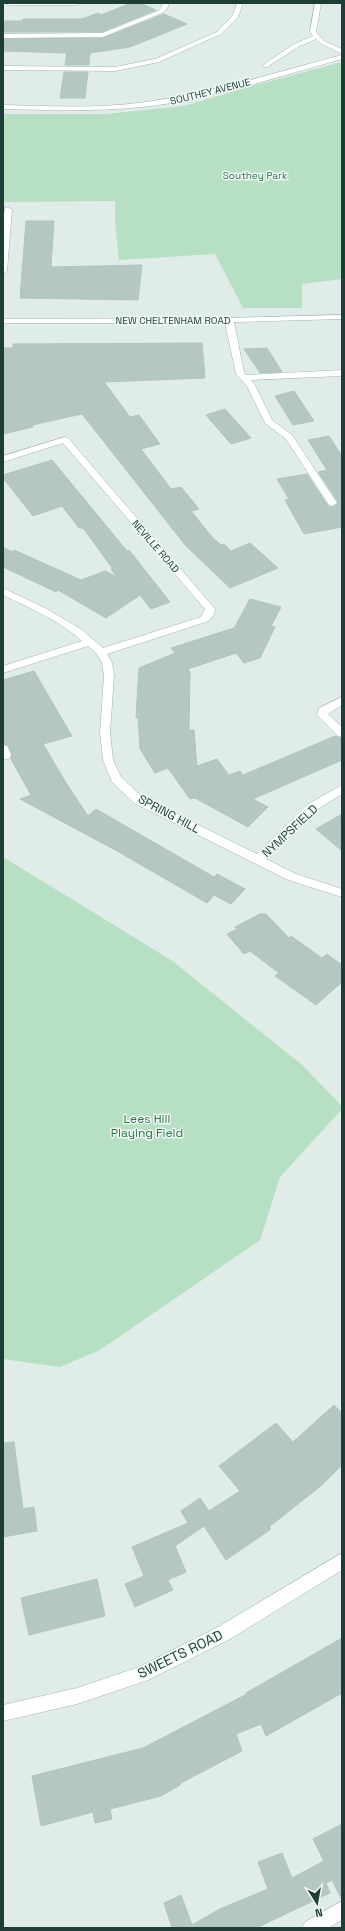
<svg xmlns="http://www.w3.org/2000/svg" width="345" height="1931" viewBox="0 0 345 1931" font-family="'Space Grotesk',sans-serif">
	<rect width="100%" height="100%" fill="#dfece7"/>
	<!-- green -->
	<g fill="#b6dfc4">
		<path d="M342,62v217l-40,5v24h-59l-28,-54 -96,6 -4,-39v-20l-112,1v-88h103l78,-8 68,-20z"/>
		<path d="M3,857l168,103 130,104 41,42v3l-62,68 -20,63 -160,110 -40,17 -57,-8z"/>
	</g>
	<!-- building -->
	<g fill="#b4c7c0" stroke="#b1c6bf">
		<path d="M131,3h9l16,7 -54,22h-99l2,-11h17l1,-2h59l16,-6 3,2z"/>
		<path d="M164,14l23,10 -57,23 -40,6 -1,12h-24l2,-12 -64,-2v-12l100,-1z"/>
		<path d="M64,72h24l-3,26h-25z"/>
		<path d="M26,221h28l-3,46 91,-2 -4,35 -118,-2z"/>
		<path d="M202,343l3,35 -101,4 26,35 9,-2 21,29 -19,5 30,40 10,-2 18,22 -8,2 21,26 9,8 3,-1 7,7 19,-8 28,25 -48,20 -44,-42 -104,-132 -50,11 1,2 -30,7v-86h10v-4z"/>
		<path d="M267,348l15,24 -22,1 -16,-24z"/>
		<path d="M294,391l20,30 -21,4 -18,-29z"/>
		<path d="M225,409l26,29 -20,6 -25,-29z"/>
		<path d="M329,436l13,20v71l-38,7 -19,-34 4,-1 -12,-20 30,-5 21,32 5,1 5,-3v-2l-20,-30 9,-2 -19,-30z"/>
		<path d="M52,460l75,91 2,-1 41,52 -19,7 -11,-14 -34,23 -48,-28 -2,2 -53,-25v-20l9,5 2,-2 67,30 24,-9 12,6 -6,-8h2l-30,-41h-4l-17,-22 -29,10 -30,-38v-3z"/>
		<path d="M250,599l31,8 -10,19 4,1 -15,31 -16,5 -8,-10 -48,16 2,3 -1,58h5l3,36 20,-7 12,16 11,-4 3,4 92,-39 7,2v22l-89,39 15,8 -20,20 -53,-29 -5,1 -22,-31 -13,5 -15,-24 -2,-32 -2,1 3,-50 36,-15 -4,-5 63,-20z"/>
		<path d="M34,671l38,65 -29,8 25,42 20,30 8,-7 118,68 3,-3 28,15 -14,15 -17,-9 -7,8 -90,-52 -97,-52 11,-4 -20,-36 1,-5 -4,-9 -5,-1v-64z"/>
		<path d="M342,814v37l-26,-22z"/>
		<path d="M260,914h6l23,24 2,-2 31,22 5,-4 15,11v17l-26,23 -41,-29 4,-3 -29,-22 -6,3 -17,-20 10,-5 -2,-2z"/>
		<path d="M334,1405l8,8v52l-20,20 -53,42 2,2 -45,31 -22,-34 -29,20 11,26 -18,8 5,10 -38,17 -10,-23 19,-8 -12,-29 56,-24 -7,-12 19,-13 9,13 31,-20 -21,-25 57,-43 17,19z"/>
		<path d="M14,1442l9,67 11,-2 3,24 -34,6v-94z"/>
		<path d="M97,1579l8,37 -76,19 -8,-37z"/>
		<path d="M342,1638v55l-76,43 -5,-12 -25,10 6,17 -63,33 1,1 -19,11 -51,13 2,10 -17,4 -2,-11 -52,14 -9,-50 111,-28 104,-54 -1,-1z"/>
		<path d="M342,1824v76l-10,-20 -6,3 4,10 -74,35h-84l-8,-25 17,-8 11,30 28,-16 48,-20 -10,-27 24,-9 10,25 32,-17 -11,-22z"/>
	</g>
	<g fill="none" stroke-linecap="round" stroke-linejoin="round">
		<!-- minor casing -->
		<g stroke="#a2b4af" stroke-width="1">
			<g id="minor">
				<path d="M6,3h74l-3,2h-68z"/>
				<path d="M163,3h6l-2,6 -5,4 -59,24 -100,1v-4l99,-1 56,-22 3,-3z"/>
				<path d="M237,3h6l-5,14 -17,17 -62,28 -44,9 -112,-1v-4l112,1 40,-8 62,-27 16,-17z"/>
				<path d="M315,3h6l-5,29 8,9 18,8v5l-22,-11 -4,-4 -18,8 -31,20h-4v-2l31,-21 19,-8 -3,-4z"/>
				<path d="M342,55v4c-66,18 -132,41 -200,48 -46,5 -93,3 -139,2v-4c47,1 95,4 142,-3 68,-9 131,-30 197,-47z"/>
				<path d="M5,207l7,2 -5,62 -4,2v-50z"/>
				<path d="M342,315v4l-108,3 10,51 2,2 96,-5v6l-91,4 4,5 17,35 20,15 45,68 -5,3 -3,-1 -43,-66 -21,-16 -18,-37 -11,-12 -11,-51h-222v-4l226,-1z"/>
				<path d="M65,437l3,1 147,171 -1,5 -5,7 -102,33 5,9 2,13 -4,56 3,28 8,17 21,20 115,57 51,-50 34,-19v9l-26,16 -50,49 30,15 46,15v8l-54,-17 -154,-77 -22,-21 -9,-22 -3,-28 4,-56 -2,-13 -5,-9 -9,-8 -85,27v-7l79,-25c-22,-20 -52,-33 -79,-46v-7l42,20 36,21 22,19 98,-31 4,-8 -142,-166 -60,19v-6z"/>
				<path d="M342,697v8l-14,9 14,13v10l-4,-1 -21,-21 2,-7z"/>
				<path d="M3,745l4,1 4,9 -1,3 -7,2z"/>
				<path d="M342,1553v17l-112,69 -82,41 -71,24 -74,17v-16l74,-17 62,-21 79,-40z"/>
				<path d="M342,1901v19l-14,8h-26l3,-6z"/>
			</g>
		</g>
		<!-- minor -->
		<use href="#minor" fill="#fff" fill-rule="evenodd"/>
	</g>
	<g text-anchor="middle" stroke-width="3" stroke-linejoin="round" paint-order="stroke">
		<!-- far-street labels -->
		<g font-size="10" fill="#1f3d37" stroke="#f0f8f4">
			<text transform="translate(210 91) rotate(-14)" y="4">SOUTHEY AVENUE</text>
			<text x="173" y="324">NEW CHELTENHAM ROAD</text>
			<text transform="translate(156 546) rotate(49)" y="4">NEVILLE ROAD</text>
		</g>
		<!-- far-park labels -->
		<g font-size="10" fill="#25784a" stroke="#f0f8f4">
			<text x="255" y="179">Southey Park</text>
		</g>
		<!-- street labels -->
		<g font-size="12" fill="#1f3d37" stroke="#f0f8f4">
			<text transform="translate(169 814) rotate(28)" y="4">SPRING HILL</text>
			<text transform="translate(290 831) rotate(-43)" y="4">NYMPSFIELD</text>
		</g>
		<!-- park labels -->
		<g font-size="12" fill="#25784a" stroke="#f0f8f4">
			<text x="147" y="1123">Lees Hill<tspan x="147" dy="14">Playing Field</tspan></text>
		</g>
		<!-- near-street labels -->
		<g font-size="14" fill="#1f3d37" stroke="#f0f8f4">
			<text transform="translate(180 1654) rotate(-26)" y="5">SWEETS ROAD</text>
		</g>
	</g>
	<!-- border -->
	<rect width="345" height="1931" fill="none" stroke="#1f3d37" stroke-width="8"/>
	<!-- north arrow -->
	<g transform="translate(317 1903) rotate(169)" stroke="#f0f8f4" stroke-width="3" paint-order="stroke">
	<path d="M0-3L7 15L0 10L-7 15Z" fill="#1f3d37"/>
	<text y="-6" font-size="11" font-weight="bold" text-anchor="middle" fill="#1f3d37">N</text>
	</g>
</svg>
